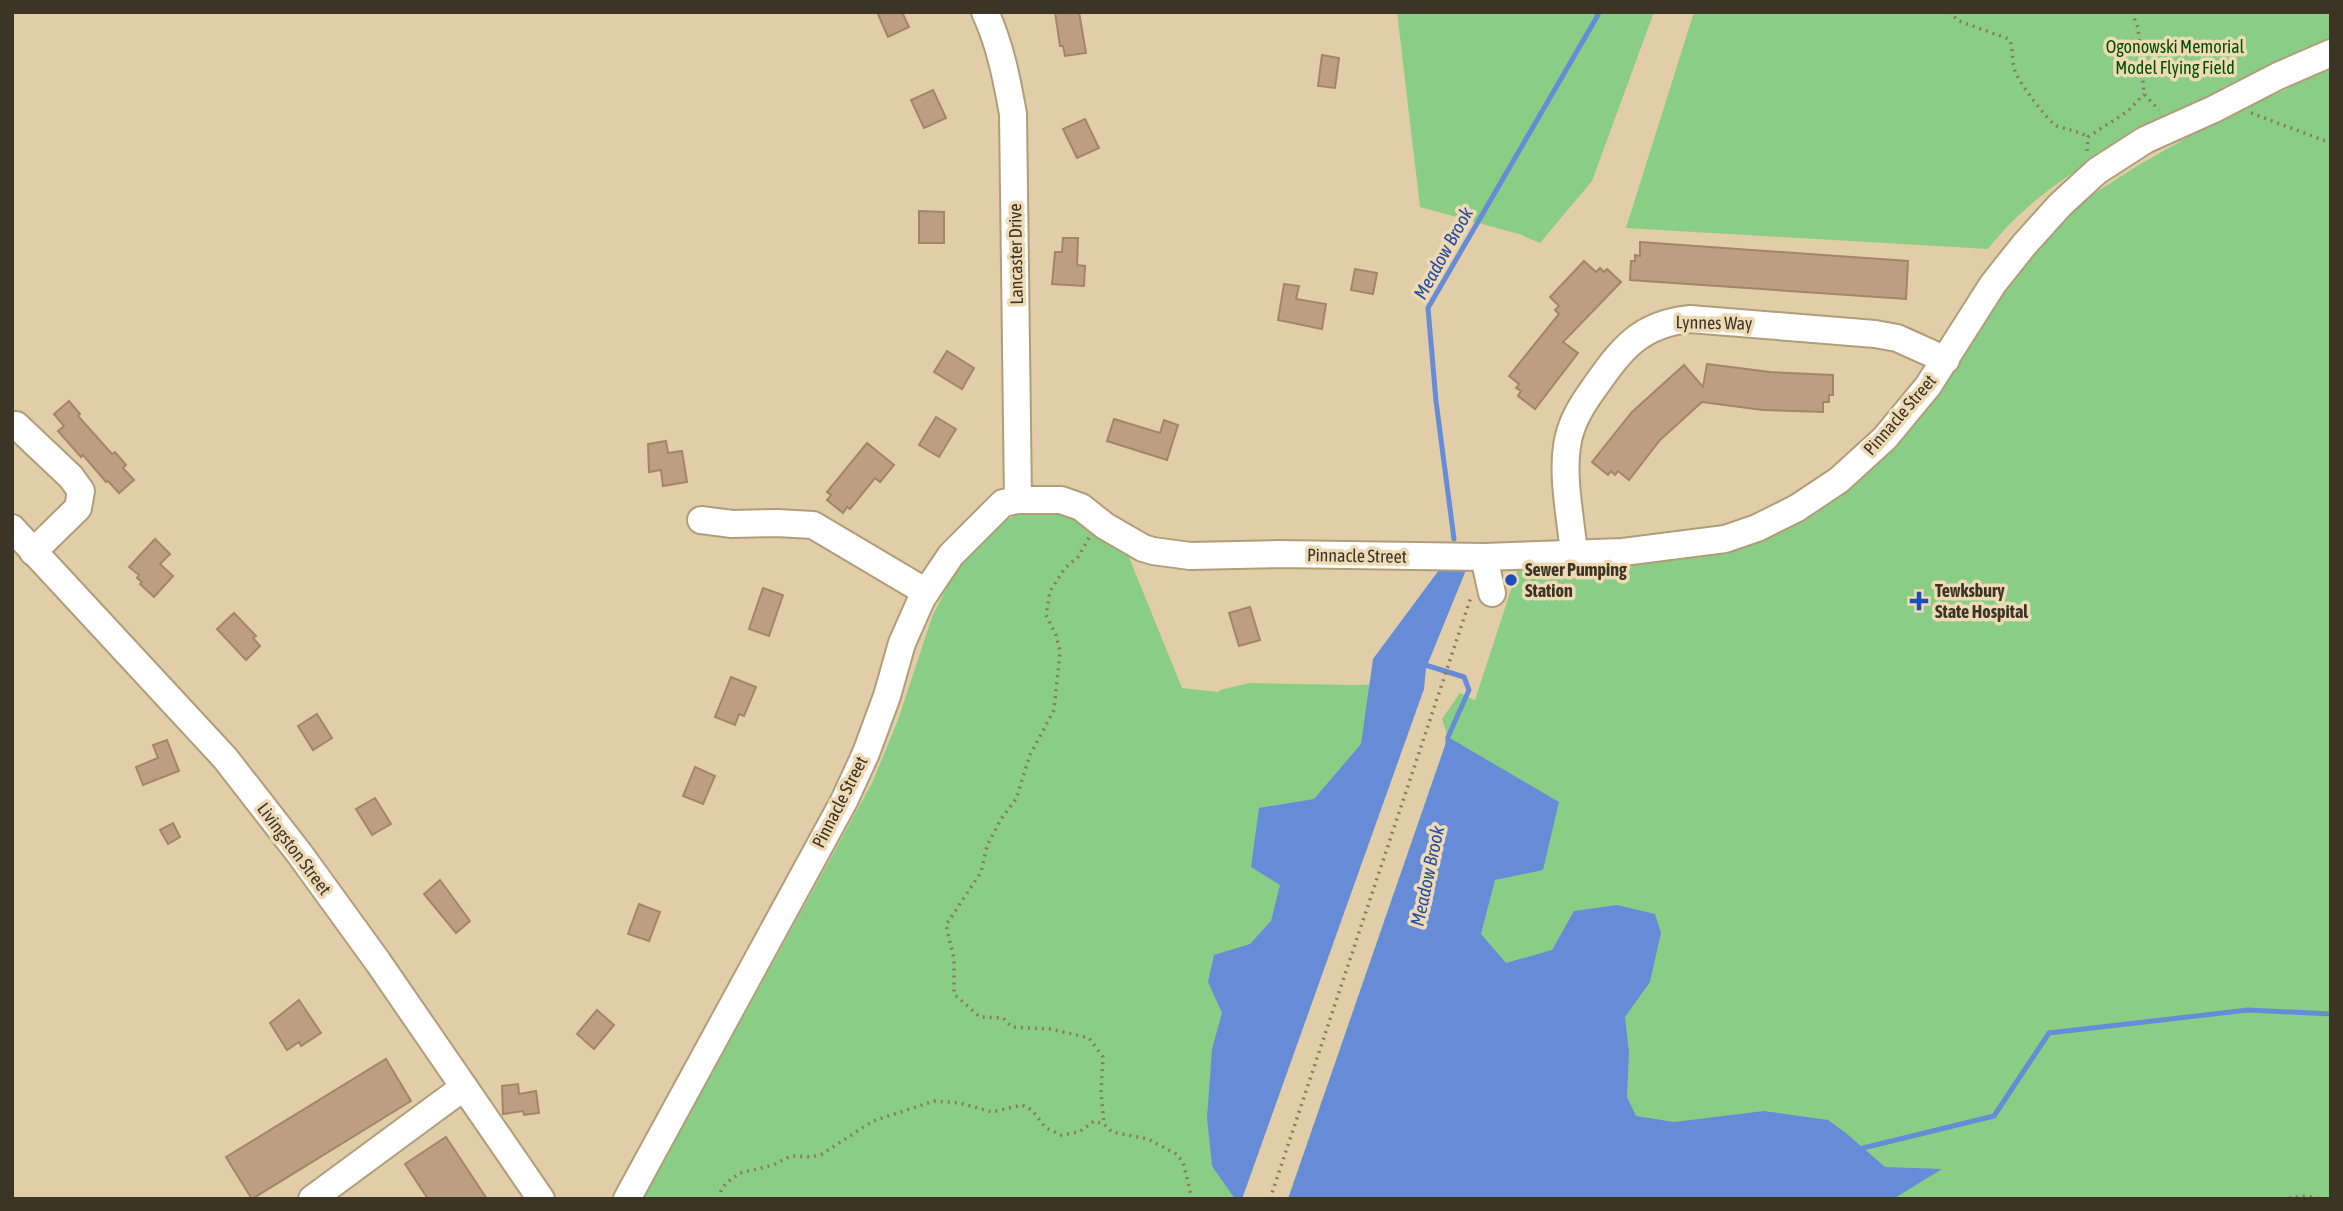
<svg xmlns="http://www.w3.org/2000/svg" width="2343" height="1211" viewBox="0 0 2343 1211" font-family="'Asap Condensed',sans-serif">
	<rect width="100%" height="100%" fill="#e1cda7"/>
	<!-- green -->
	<g fill="#8ace86">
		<path d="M1397,12h257l-62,169 -52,62 -21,-9 -99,-27z"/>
		<path d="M1694,12h637v29c-71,33 -143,64 -211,103 -50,29 -95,58 -132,105l-362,-21z"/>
		<path d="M2331,68v1131h-1043l160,-462 -6,-18 18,-26 15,7 46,-141 253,-25 30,-15 37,-25 56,-50 26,-29 40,-56 39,-70 73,-83 62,-40 67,-38z"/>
		<path d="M1042,511l24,3 58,31 58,143 36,4 2,-2 30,-7 103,2 43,-1 -154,515h-599l229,-416 26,-63 34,-103 27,-53 37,-39 22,-11z"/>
	</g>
	<!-- water -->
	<g fill="#668cd7">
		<path d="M1439,570h27l-40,98 -2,21 -182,510h-7l-23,-33 -5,-48 5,-69 10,-36 -14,-31 6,-27 36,-11 21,-23 9,-36 -29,-18 8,-59 55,-9 47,-55 12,-85z"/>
		<path d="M1448,737l111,65 -16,68 -48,10 -14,54 25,29 46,-13 22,-39 43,-6 38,9 6,19 -11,49 -25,35 4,35 -2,45 9,19 38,6 90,-11 64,9 18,13 39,34 57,2 -49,30h-605z"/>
	</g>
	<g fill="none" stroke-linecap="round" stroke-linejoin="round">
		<!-- stream -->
		<g stroke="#668cd7" stroke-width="5">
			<path d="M1454,539l-18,-138 -8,-93 170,-293 -2,-3"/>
			<path d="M1422,664l42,13 5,13 -21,47v7"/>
			<path d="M1859,1149l135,-33 55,-83 199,-23 83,4"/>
		</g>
	</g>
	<!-- building -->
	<g fill="#bd9e81" stroke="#a4856a" stroke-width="2">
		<path d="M877,12h25l7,15 -21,10z"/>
		<path d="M1055,12h24l7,41 -21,3 -2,-10h-3z"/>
		<path d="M1322,55l17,3 -4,30 -17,-2z"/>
		<path d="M933,90l13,28 -22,10 -13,-28z"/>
		<path d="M1085,119l14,29 -22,10 -14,-29z"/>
		<path d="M919,211l25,1v31h-25z"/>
		<path d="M1063,238h15l-1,27 8,1 -1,20 -32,-2 3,-32h7z"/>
		<path d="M1640,242l268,19 -2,38 -276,-19 1,-19h4v-6l5,1z"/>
		<path d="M1584,261l12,11 4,-4 4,4 3,-3 14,13 -58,60 15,11 -43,56 -17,-13 3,-5 -5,-3 3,-4 -10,-8 50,-62 -4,-4 4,-4 -9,-9z"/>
		<path d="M1355,269l22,4 -4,21 -22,-4z"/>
		<path d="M1284,284l15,2 -3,13 30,5 -4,25 -44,-9z"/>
		<path d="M947,351l27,17 -12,21 -28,-17z"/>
		<path d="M1707,364l63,8 63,3v20h-4v7h-6v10l-60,-2 -61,-8 -42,38 -31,40 -11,-9 -3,4 -4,-4 -3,4 -16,-13 40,-50 52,-47 19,22z"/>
		<path d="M69,401l11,13 -2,2 34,38 3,-2 11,13 -3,3 11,12 -15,13 -11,-12 -2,1 -23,-27 -2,2 -23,-26 6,-5 -10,-12z"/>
		<path d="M936,417l20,12 -17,28 -20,-12z"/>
		<path d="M1114,419l46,14 4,-13 14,5 -11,35 -60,-19z"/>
		<path d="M666,441l2,12 14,-2 5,31 -24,4 -2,-16 -12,2 -1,-28z"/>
		<path d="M867,443l27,22 -14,17 -5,-4 -25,31 -3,-2 -4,6 -16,-13 4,-5 -4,-3z"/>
		<path d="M155,539l15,15 -10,10 13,12 -19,21 -14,-13 2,-2 -5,-4 2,-3 -10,-8z"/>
		<path d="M763,588l20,7 -14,41 -20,-7z"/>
		<path d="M1250,607l10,33 -21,6 -10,-33z"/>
		<path d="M234,613l22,23 -3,2 7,8 -14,14 -29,-31z"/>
		<path d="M731,677l25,10 -12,29 -5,-2 -4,11 -20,-8z"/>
		<path d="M317,714l15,24 -19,12 -15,-24z"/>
		<path d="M167,740l12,31 -36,14 -7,-18 22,-9 -5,-13z"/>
		<path d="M695,767l20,9 -12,28 -20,-8z"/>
		<path d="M375,798l16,26 -19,11 -16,-26z"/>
		<path d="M173,823l7,14 -12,7 -8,-14z"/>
		<path d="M440,880l30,41 -14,12 -32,-39z"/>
		<path d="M639,904l21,8 -11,29 -21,-7z"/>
		<path d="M299,1000l22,33 -20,13 -2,-4 -12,8 -17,-27z"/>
		<path d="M597,1010l17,15 -20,24 -17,-15z"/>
		<path d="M386,1059l25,42 -159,98 -26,-42z"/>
		<path d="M518,1084l1,10 17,-3 3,22 -15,2 -1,-4 -20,3 -1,-28z"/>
		<path d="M446,1137l41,62h-59l-23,-35z"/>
	</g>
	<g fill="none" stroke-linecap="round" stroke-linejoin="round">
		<!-- minor casing -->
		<g stroke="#b09d7a" stroke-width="30">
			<g id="minor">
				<path d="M985,12c15,32 22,68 28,102l5,386"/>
				<path d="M12,425h4l55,52 10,14 -3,17 -45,44"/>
				<path d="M701,520l31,4 45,-1 36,2 113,67"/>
				<path d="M12,528l213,230 74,95 79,109 163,237"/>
				<path d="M1574,554c-3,-34 -12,-75 -7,-108 3,-22 14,-40 27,-58 27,-38 45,-64 96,-69l185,15 22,4 49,22"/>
				<path d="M1484,557l8,36"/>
				<path d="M312,1199l152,-112"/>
				<path d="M627,1199l217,-398 22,-48 21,-57 15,-53 20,-45 29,-43 52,-52 15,-3h43l20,7 24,19 38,22 10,3 37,5 88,-2 206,3 139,-5 102,-13 32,-11 40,-20 42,-28 46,-42 43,-52 65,-102 31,-39 36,-40 37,-34 48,-31 69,-31 64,-33 53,-23"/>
			</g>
		</g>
		<!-- path -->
		<g stroke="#897b62" stroke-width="3.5" stroke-dasharray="2 5" stroke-linecap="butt">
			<path d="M1949,12l10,9 50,18c5,10 2,21 6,32 3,10 33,51 42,55 11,4 21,5 31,11"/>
			<path d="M2132,12l6,16 6,66 15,16"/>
			<path d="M2251,113l80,30"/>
			<path d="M2087,151l1,-14 40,-26 16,-17"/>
			<path d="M1089,538l-11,19 -13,11 -15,23 -4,24 10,20 4,17 -6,58 -24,45 -14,44 -15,20 -14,27 -6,26 -35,53 8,34v35l26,23 23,1 9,9 39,2 38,9 14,19 -2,35 3,32 8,8 36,7 28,15 7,8 9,37"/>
			<path d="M720,1199l1,-8 5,-8 14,-10 33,-8 18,-9 21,1 10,-3 51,-33 61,-20 26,2 32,9 30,-7 10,5 14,18 15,7 18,-3 15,-11 10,3"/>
			<path d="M1270,1199l201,-602"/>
			<path d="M2282,1199l23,-3 17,3"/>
		</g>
		<!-- minor -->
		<use href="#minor" stroke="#fff" stroke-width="26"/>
	</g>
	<!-- markers -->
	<g fill="#1e4dbb" stroke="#eedab4" stroke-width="2.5">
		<circle cx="1511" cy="580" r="7"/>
		<path d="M1915.5 590.5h7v7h7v7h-7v7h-7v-7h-7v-7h7z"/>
	</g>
	<g text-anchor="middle" stroke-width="7" stroke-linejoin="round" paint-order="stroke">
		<!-- park labels -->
		<g font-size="18" fill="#034f08" stroke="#eedab4">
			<text x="2175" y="53">Ogonowski Memorial<tspan x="2175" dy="21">Model Flying Field</tspan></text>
		</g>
		<!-- street labels -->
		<g font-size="18" fill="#3c3526" stroke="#eedab4">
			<text transform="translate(1016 254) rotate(-91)" y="6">Lancaster Drive</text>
			<text transform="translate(1714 323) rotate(1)" y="6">Lynnes Way</text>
			<text transform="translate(1900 415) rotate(-49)" y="6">Pinnacle Street</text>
			<text transform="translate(1357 556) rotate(1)" y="6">Pinnacle Street</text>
			<text transform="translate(840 802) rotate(-63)" y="6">Pinnacle Street</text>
			<text transform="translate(294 849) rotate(53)" y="6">Livingston Street</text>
		</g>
		<!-- poi labels -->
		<g font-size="18" font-weight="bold" fill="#3c3526" stroke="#eedab4" text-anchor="start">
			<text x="1525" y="576">Sewer Pumping<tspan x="1525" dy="21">Station</tspan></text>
			<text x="1935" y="597">Tewksbury<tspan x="1935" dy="21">State Hospital</tspan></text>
		</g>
		<!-- water labels -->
		<g font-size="19" font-style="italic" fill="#254da6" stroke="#eedab4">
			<text transform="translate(1443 253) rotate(-61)" y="7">Meadow Brook</text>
			<text transform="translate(1427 876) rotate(-78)" y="7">Meadow Brook</text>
		</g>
	</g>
	<!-- border -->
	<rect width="2343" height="1211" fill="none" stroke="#3c3526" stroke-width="28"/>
</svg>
